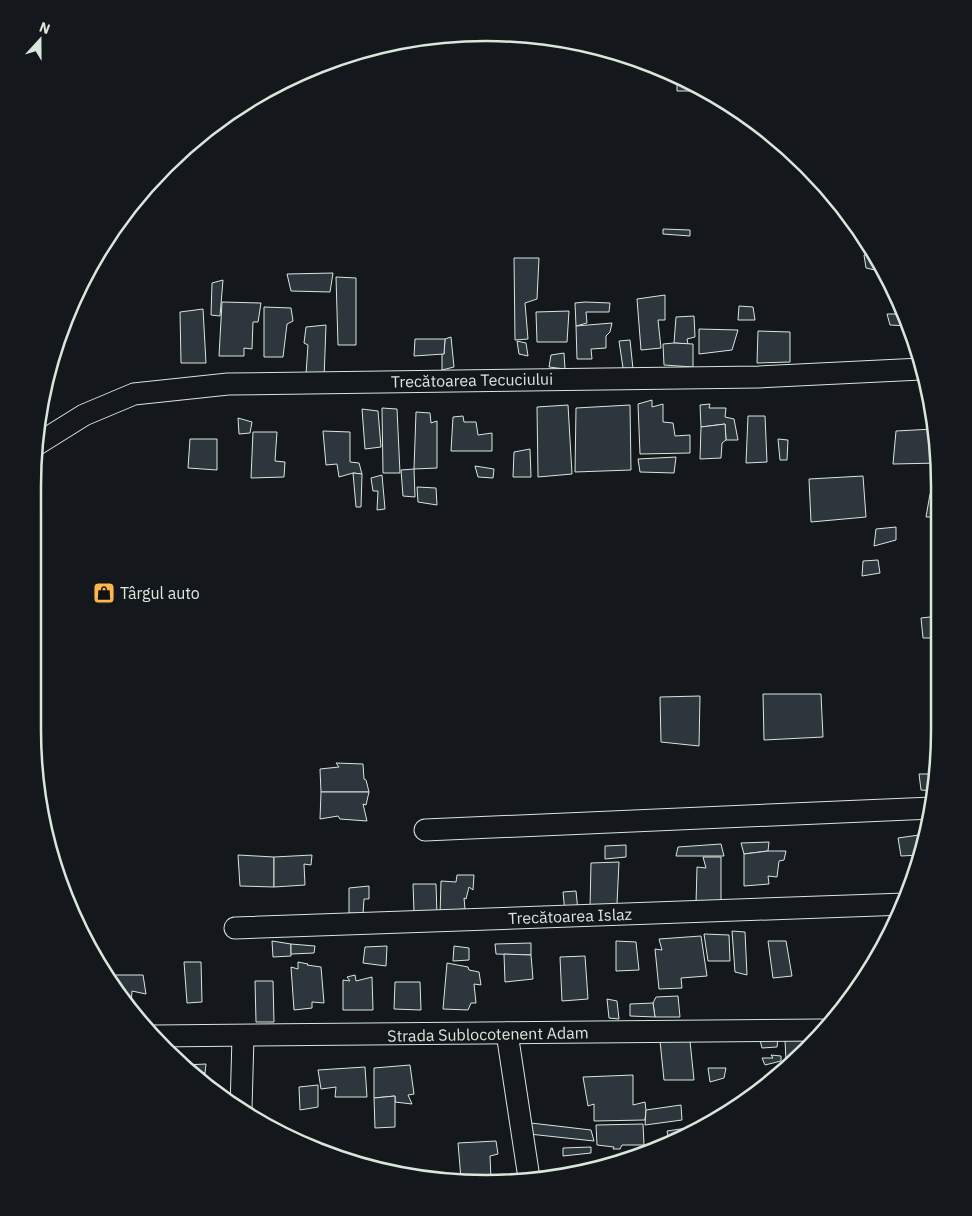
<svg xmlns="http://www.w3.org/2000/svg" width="972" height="1216" viewBox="0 0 972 1216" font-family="'IBM Plex Sans',sans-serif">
	<rect width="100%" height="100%" fill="#14181c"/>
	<!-- building -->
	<g fill="#2c363c" stroke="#d8e6dc">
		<path d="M677,76l10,3 18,12h-28z"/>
		<path d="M663,229l27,1v6l-27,-2z"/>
		<path d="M874,253l4,5 -3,12 -9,-2 -2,-13z"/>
		<path d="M514,258h25l-2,41 -12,4 3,36 -13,1z"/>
		<path d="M878,258l6,12h-9z"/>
		<path d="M333,273l-3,19 -39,-1 -4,-17z"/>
		<path d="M336,277l20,1v67h-18z"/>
		<path d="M223,280l-3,36 -9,-1 1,-32z"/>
		<path d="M893,294h2l4,10 -5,1z"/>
		<path d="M665,295v25h-7l3,28 -20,2 -4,-51z"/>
		<path d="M222,302l39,1 -3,19h-5l-1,27 -8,-1v8h-25z"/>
		<path d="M585,302l25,1 -1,9h-23l1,11 -11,3 -1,-23z"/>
		<path d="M739,306l14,1 2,13h-17z"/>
		<path d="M264,307l27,1 2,13 -6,3 -4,33h-19z"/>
		<path d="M203,309l3,54h-25l-1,-51z"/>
		<path d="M569,311l-2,31h-30l-1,-30z"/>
		<path d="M887,314h17l5,12 -19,-1z"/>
		<path d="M694,316l1,21 -8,2 1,5 -14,-1 2,-26z"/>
		<path d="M612,323l-2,9 -4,4v12l-15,1 1,10h-15l-1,-33z"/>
		<path d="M326,325l-2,54 -18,-5 2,-29 -4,-2 2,-16z"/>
		<path d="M699,329l39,1 -6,20 -33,4z"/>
		<path d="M758,331l32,1v30l-33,1z"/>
		<path d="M451,337l3,30 -12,3v-17l2,1 1,-15z"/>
		<path d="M415,339h30l-1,15 -30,2z"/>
		<path d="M630,340l3,29 -10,-1 -4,-27z"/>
		<path d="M517,341l9,2 2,13 -9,-2z"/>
		<path d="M674,343l19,1v23l-29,-2 -1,-21z"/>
		<path d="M564,353l1,16 -16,-2 2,-12z"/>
		<path d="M652,400v7l11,-3v18l10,1 2,13 15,-1v18l-50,1 -2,-50z"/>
		<path d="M710,404l-1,4h17l-1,9 9,2 4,21h-12l-1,-16 -24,3 -1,-22z"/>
		<path d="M568,405l4,69 -34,3 -1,-70z"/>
		<path d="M630,405l1,65 -56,2 1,-64z"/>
		<path d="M382,408l15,1 3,64h-17z"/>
		<path d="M362,409l16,2 3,36 -16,2z"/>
		<path d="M416,412l14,1 1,10 6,-2v47l-23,1z"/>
		<path d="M463,416l1,6h12l2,13 14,-2v18h-41l2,-34z"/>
		<path d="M748,416h17l2,46 -21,1z"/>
		<path d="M238,418l14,4 -2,11 -11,1z"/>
		<path d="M725,424l1,16 -4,3 -1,15 -21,1 1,-32z"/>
		<path d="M933,429l6,34 -46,1 3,-33z"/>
		<path d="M323,431l27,1v30l9,1 3,11 -9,-1 -14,4 -2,-13 -11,1z"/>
		<path d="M253,432h24l-2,29 10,1 -1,15 -33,1z"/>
		<path d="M190,439h27v31l-29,-2z"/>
		<path d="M778,439l10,1 -1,20h-7z"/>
		<path d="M530,449l1,28h-18l1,-25z"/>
		<path d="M676,457l-2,16 -34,-1 -2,-13z"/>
		<path d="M475,466l19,3 -1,9 -15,-1z"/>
		<path d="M414,469l1,28 -12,-1 -2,-26z"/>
		<path d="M353,473l9,1 -1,33h-5z"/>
		<path d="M382,475l3,34 -8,1 1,-19h-5l-2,-13z"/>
		<path d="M863,476l3,41 -55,5 -2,-43z"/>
		<path d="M417,487l19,1 1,17 -19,-3z"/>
		<path d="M930,494l9,1v22h-13z"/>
		<path d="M896,527v13l-22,6 2,-17z"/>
		<path d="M878,560l2,13 -18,3 1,-15z"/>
		<path d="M939,616v22h-16l-2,-20z"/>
		<path d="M763,694h58l2,43 -59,3z"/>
		<path d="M700,696l-1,50 -38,-4 -1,-45z"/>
		<path d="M939,733l-2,18 -1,-17z"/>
		<path d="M336,763l27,1 1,15 2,1 3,12h-48l-1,-23 19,-2z"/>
		<path d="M919,774h16l-1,17 -13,-1z"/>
		<path d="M321,792h48l-3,13 -3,-1 4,17 -27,-2 -2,-3 -18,3z"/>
		<path d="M926,834l-6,21 -19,1 -3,-18z"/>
		<path d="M769,842l-1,9 -24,3 -3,-11z"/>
		<path d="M721,844l3,12h-48l2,-9z"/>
		<path d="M626,845v12l-21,2v-13z"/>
		<path d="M768,851h18l-2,9 -5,1 -2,16 -9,-1 1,8 -25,2v-32z"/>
		<path d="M238,855l36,2v30l-34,-1z"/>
		<path d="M312,855l-1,10 -7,-1 1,21 -31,2v-30z"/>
		<path d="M703,857h18v47h-25l1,-37 9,1z"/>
		<path d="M619,862l-2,42 -27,4 1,-45z"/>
		<path d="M457,875h17l-1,15 -4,-3 -3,12 -2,-1 1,11 -13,1 -12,6 1,-35 15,1z"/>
		<path d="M413,884h23l1,32 -23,-4z"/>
		<path d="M369,886v13h-5l-1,15 -14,-1v-25z"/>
		<path d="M576,891l2,20 -13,2 -2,-21z"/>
		<path d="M732,931l13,1 2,43 -12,-3z"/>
		<path d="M704,934l25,1 1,26h-22z"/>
		<path d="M701,936l6,40 -26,2 1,10 -23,1 -4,-40 7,1 -3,-11z"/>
		<path d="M272,941l19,3v12l-18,1z"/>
		<path d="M616,941l20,1 3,28 -23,1z"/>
		<path d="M768,941h18l6,35 -19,2z"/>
		<path d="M531,943v12l-35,-1 -1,-10z"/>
		<path d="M291,944l24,2 -1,7 -23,1z"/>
		<path d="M387,946l-1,20 -23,-3 2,-16z"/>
		<path d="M454,946l15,2v12l-16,1z"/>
		<path d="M504,954l27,1 2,24 -28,3z"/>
		<path d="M585,956l3,43 -26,2 -2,-44z"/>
		<path d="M184,962h17l1,40 -15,1z"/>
		<path d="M298,962l10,2 -1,1 14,2 3,36 -12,-1v6l-18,2 -3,-43 7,2z"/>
		<path d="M447,963l21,4 1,3 10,2 2,13 -7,-1 2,19h-5l-3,7 -25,-1z"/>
		<path d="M113,975h30l3,19 -14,-3 -1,15 -17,-23z"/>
		<path d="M355,975l1,6 16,-4 1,33h-30v-30l7,1 -3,-4z"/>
		<path d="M255,981h18l1,41h-18z"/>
		<path d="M395,982h25l1,28 -27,-1z"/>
		<path d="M678,996l2,21h-25l-2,-14 3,-6z"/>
		<path d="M607,999l10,2 2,18 -10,-1z"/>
		<path d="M653,1003l2,14 -25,-1v-12z"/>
		<path d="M778,1038l-1,9 -15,1 -2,-8z"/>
		<path d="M785,1040l26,1 -16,19 -9,1z"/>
		<path d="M660,1041h30l4,39h-30z"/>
		<path d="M771,1055l10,1v5l-16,4 -3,-7h11z"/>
		<path d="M206,1064l-1,9 -9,1 -12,-9z"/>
		<path d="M410,1065l4,29 -6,1 4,9 -17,-2v-6l-21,2v-30z"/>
		<path d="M365,1067l2,30h-32l1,-10 -15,2 -3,-19z"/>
		<path d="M776,1067h8v5l-6,4z"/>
		<path d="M708,1068h18l-2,10 -14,4z"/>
		<path d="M205,1073v8l-9,-7z"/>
		<path d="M633,1075v30l12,-3 1,8 -1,10 -51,1v-17l-6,2 -5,-29z"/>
		<path d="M318,1085v22l-18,3 -1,-23z"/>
		<path d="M395,1096v31l-20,1 -1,-30z"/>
		<path d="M681,1105l1,15 -37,5 1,-15z"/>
		<path d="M531,1123l60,7 3,11 -65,-7z"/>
		<path d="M643,1124l1,21h-22l-2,4h-7l1,-2 -17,-2 -1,-20z"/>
		<path d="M707,1125l-38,16 -2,-10z"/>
		<path d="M496,1141l2,13 -8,2 1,23h-30l-3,-36z"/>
		<path d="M591,1147v6l-28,3v-8z"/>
	</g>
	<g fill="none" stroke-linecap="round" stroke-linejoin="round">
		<!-- minor casing -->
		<g stroke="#d8e6dc" stroke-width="23">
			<g id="minor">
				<path d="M36,445l48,-30 50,-21 94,-10 531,-7 162,-8"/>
				<path d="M425,830l507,-22"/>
				<path d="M235,928l670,-24"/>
				<path d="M507,1033l22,145"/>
				<path d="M154,1036l667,-6"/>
				<path d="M241,1109l2,-72"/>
			</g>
		</g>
		<!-- minor -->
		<use href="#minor" stroke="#14181c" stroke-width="21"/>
	</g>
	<!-- icons -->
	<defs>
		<g id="shop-square" transform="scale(1.125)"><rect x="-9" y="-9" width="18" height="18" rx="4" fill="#ffb74d" stroke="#14181c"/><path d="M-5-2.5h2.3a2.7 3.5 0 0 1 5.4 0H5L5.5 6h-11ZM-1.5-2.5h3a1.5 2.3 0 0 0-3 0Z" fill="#111"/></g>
	</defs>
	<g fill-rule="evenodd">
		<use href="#shop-square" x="104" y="593"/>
	</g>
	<g text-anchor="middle" stroke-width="4" stroke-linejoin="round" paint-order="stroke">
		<!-- street labels -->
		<g font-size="16" fill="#d8e6dc" stroke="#14181c">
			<text transform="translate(472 380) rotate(-1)" y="6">Trecătoarea Tecuciului</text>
			<text transform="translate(570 916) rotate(-2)" y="6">Trecătoarea Islaz</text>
			<text transform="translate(488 1034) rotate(-1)" y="6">Strada Sublocotenent Adam</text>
		</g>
		<!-- poi labels -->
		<g font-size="16" fill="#d8e6dc" stroke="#14181c" text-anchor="start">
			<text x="120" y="599">Târgul auto</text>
		</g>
	</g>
	<!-- crop -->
	<path d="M0 0H972V1216H0ZM486 41H486A445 445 0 0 1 931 486V730A445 445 0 0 1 486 1175H486A445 445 0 0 1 41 730V486A445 445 0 0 1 486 41Z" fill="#14181c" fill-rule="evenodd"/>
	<path fill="none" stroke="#d8e6dc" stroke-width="2.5" d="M486 41H486A445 445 0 0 1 931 486V730A445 445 0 0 1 486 1175H486A445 445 0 0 1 41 730V486A445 445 0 0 1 486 41Z"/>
	<!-- north arrow -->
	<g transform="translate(40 40) rotate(21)" stroke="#14181c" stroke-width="4" paint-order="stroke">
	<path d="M0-4L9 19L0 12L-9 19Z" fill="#d8e6dc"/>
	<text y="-8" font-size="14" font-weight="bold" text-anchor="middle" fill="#d8e6dc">N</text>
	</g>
</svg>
